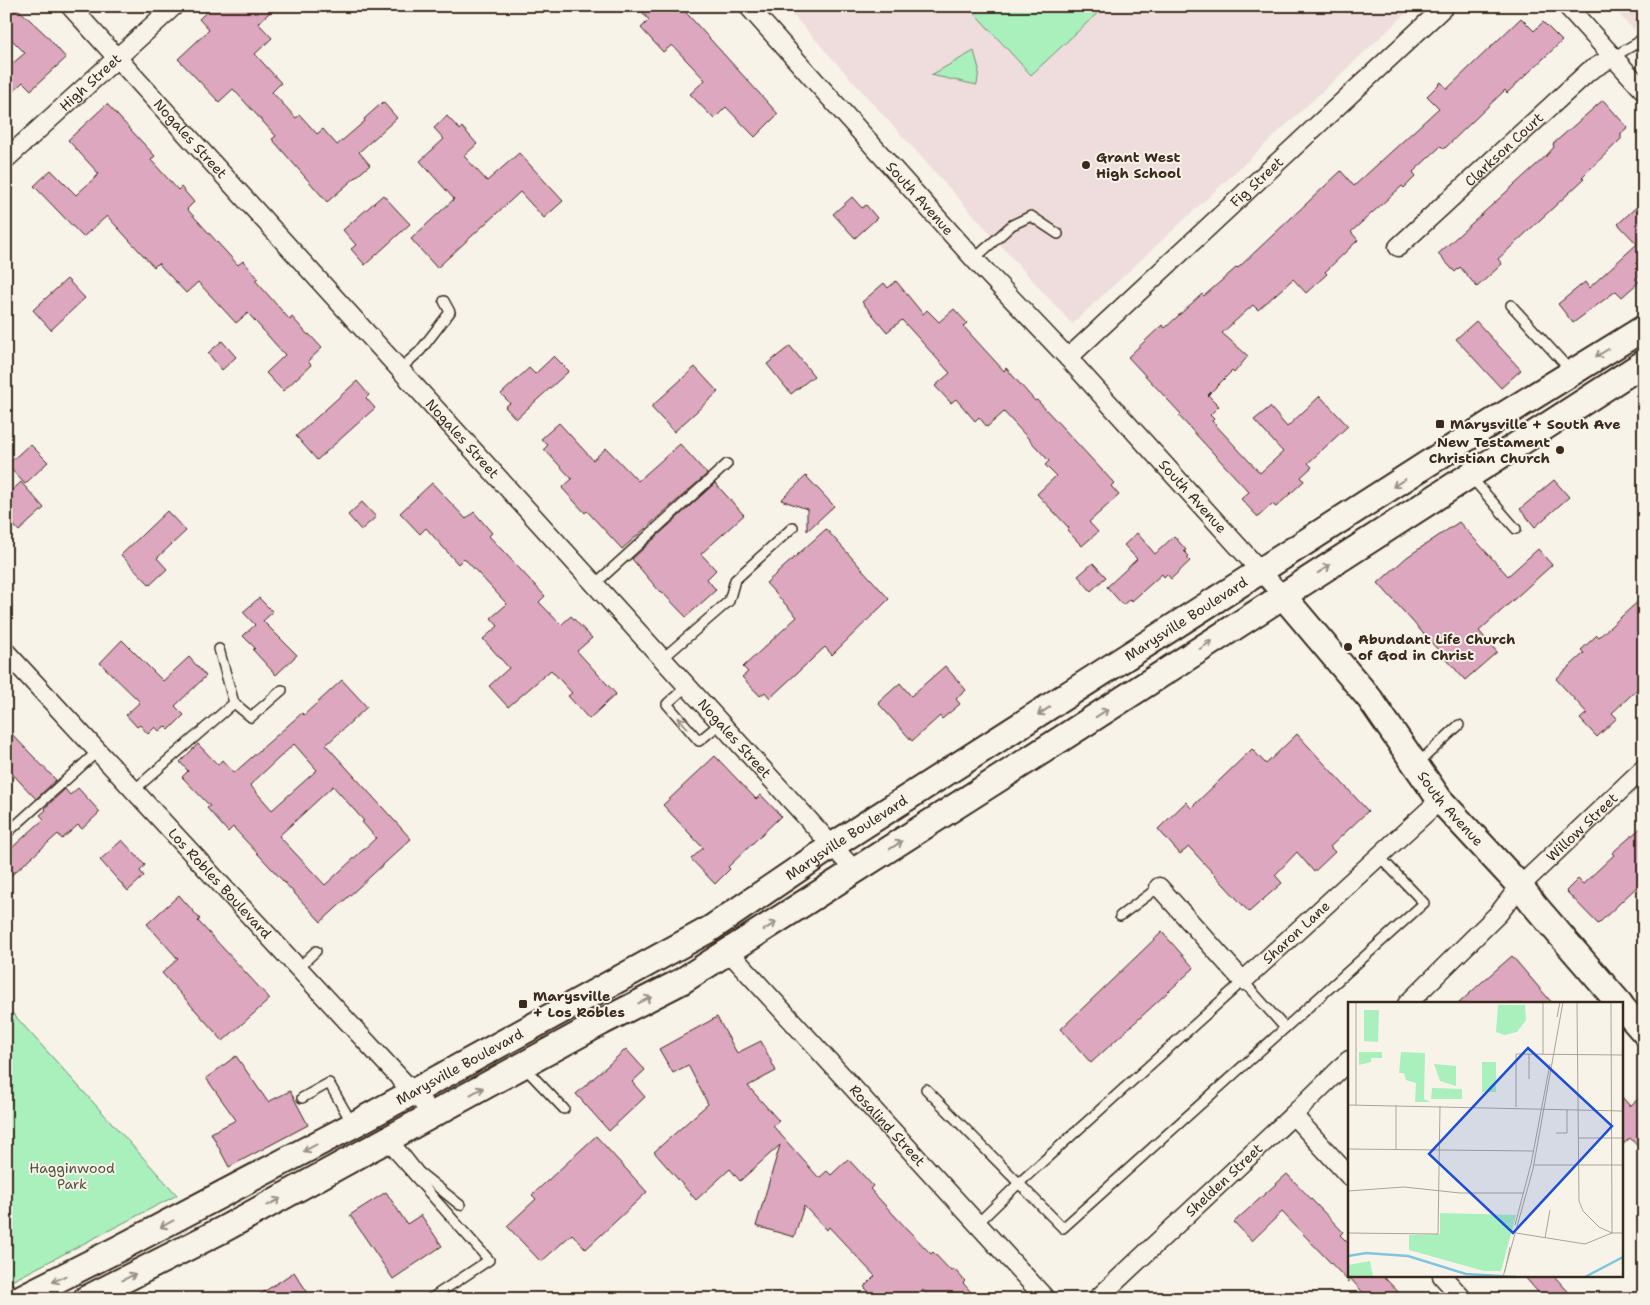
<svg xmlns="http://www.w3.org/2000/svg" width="1650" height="1305" viewBox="0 0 1650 1305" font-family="'Shantell Sans',sans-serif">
	<rect width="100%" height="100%" fill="#f7f3e8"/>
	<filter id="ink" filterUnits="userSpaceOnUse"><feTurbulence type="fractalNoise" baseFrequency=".02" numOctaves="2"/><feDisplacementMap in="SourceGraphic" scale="10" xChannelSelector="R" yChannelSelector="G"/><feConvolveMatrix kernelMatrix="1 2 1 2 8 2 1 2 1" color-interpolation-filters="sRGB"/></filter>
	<g filter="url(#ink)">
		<!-- built -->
		<g fill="#efdcdc">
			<path d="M785,6h629l-342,318z"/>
			<path d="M1611,6h33v12l-11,11z"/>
		</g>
		<!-- green -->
		<g fill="#a9f0bd" stroke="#728d6e">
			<path d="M968,6h137l-74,69z"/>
			<path d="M974,51l5,18 -2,16 -46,-10z"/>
			<path d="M6,1006l171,189 -171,89z"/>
		</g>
		<!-- building -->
		<g fill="#dda7bf" stroke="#3b2a1e" fill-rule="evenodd">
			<path d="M213,6h64l-19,17 14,15 -17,16 26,29 -9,9 24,26 4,-3 17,19 6,-5 14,16 28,-24 -1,-2 19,-17 14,16 -38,34 11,13 -43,37 -55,-63 4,-3 -43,-47 -14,13 -41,-43 31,-29 -10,-11z"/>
			<path d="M637,6h43l98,108 -23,23 -29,-30 -12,12 -24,-25 15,-14 -33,-35 -9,7 -22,-24 8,-8z"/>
			<path d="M17,8l28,26 21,24 -35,32 -8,-8 -17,16v-29l19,-16 -19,-19v-15z"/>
			<path d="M1521,18l13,13 9,-9 19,19 -55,52 -2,-3 -61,59 -3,-3 -28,26 3,4 -12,12 -2,-2 -51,46 7,8 -33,32 2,2 -21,19 -13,-14 -35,31 -5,-5 -31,28 26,23 -14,17 -2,-2 -24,24 11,11 -9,9 4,4 -2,2 48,52 23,-21 -29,-32 16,-13 17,20 33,-31 28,30 -40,37 4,4 -11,10 3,4 -28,26 -4,-3 -14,13 -17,-18 8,-7 -70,-76 2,-2 -53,-57 34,-32 3,3 37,-34 2,2 33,-29 1,1 103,-97 13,15 85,-78 -12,-12 14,-14 6,7z"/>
			<path d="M1603,100l25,28 -7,6v5l-39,38 2,2 -86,80 4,5 -25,23 -17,-20 -5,5 -17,-18 108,-98 8,-9 -1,-3z"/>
			<path d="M107,104l48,52 -4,4 27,30 3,-3 13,15 -7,7 51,56 5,-4 15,17 -3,2 35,40 2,-3 16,18 1,-1 13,14 -14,13 3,4 -28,26 -17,-18 19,-18 -37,-42 -12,10 -38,-41 -12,11 -28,-30 -4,4 -47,-51 -24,21 -49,-51 17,-16 25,25 23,-21 -31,-34z"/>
			<path d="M447,116l13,14 2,-3 15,17 -13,12 23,25 32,-28 44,48 -19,17 -24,-26 -83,76 -26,-29 43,-40 -34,-38 24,-22 -10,-11z"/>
			<path d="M383,195l27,29 -45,41 -14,-16 5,-4 -13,-15z"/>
			<path d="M852,197l10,11 4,-3 11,13 -22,20 -22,-24z"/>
			<path d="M1644,200v71l-9,8 4,3 -17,15 -6,-6 -43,32 -15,-19 27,-22 4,6 48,-44 -19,-20z"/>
			<path d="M67,279l18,19 -34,32 -18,-20z"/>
			<path d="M896,281l27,33 4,-4 12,12 15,-13 13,14 -4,3 41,45 2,-3 29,33 2,-1 77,83 -3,3 8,9 -30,27 9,10 -16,14 -15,-16 2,-2 -32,-34 19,-18 -11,-11 4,-4 -45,-49 -17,15 -8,-10 -4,4 -19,-22 -5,4 -16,-17 15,-13 -48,-53 -15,12 -25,-30 22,-19 4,5z"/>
			<path d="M1476,321l45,49 -20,18 -45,-49z"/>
			<path d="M222,341l14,16 -14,13 -14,-17z"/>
			<path d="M790,346l24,30 -23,18 -24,-30z"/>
			<path d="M554,356l15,15 -53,48 -11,-12 5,-4 -9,-9 28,-26 6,6z"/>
			<path d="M695,367l23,25 -44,40 -23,-25z"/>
			<path d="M357,381l12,14 -3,3 9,10 -58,52 -21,-24z"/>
			<path d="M559,423l34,37 13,-12 32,33 42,-37 27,30 -85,75 -35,-38 -2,2 -23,-25 10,-9 -28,-30 4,-4 -7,-6z"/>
			<path d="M30,444l18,18 -23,22 -18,-19z"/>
			<path d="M806,476l28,30 -27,25v-22l-26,-9z"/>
			<path d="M1554,480l15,17 -34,30 -15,-18z"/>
			<path d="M21,482l23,26 -25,23 -13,-14v-21z"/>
			<path d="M432,483l34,36 8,-7 18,21 -3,3 56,60 -6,6 22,23 10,-9 21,22 -15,13 39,43 -27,25 -21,-23 4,-3 -21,-23 -43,37 -19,-21 20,-18 -26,-29 15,-13 -7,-8 16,-14 -43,-46 -6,6 -32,-36 -6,6 -20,-21z"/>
			<path d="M715,483l29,32 -43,39 15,16 -9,9 9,11 -30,27 -25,-26 -1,1 -28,-33z"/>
			<path d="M362,502l14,15 -15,13 -13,-15z"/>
			<path d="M167,511l19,20 -29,27 10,11 -17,16 -29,-30z"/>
			<path d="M1459,522l49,54 30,-27 14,16 -73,66 18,21 -32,28 -87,-97 29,-26z"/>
			<path d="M826,529l63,70 -57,56 -7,-8 -55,51 -5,-6 -5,4 -18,-19 6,-5 -5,-5 54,-50 -31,-34z"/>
			<path d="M1137,533l18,21 19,-18 12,14 -2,1 5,5 -2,2 3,3 -19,18 -4,-5 -3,3 -2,-3 -30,27 -2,-2 -7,6 -16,-18 30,-28 -13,-14z"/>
			<path d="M1093,563l13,14 -15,14 -13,-15z"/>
			<path d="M1644,596v87l-32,30 5,5 -20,19 -17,-18 7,-6 -31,-34 28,-26 -3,-3 16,-15 2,2z"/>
			<path d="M259,598l14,14 -10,9 34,34 -21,20 -23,-25 2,-2 -12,-12 12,-11 -12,-13z"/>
			<path d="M122,640l41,41 26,-24 17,19 -31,30 9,9 -15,15 -4,-4 -6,5 -4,-4 -7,7 -8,-9 -3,2 -11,-12 14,-13 -40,-39z"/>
			<path d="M945,666l21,24 -10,9 4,5 -18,15 -2,-3 -28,25 -34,-38 22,-20 11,13z"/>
			<path d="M342,680l25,27 -41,38 85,94 -90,83 -88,-95 -5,5 -21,-24 3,-2 -28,-29 6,-6 -8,-9 18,-18 20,21 4,-5 12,13 68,-60 2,2zM294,744l23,26 -45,40 -22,-25zM333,786l31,35 -2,1 14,16 -51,47 -46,-49z"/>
			<path d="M6,728l50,52 -20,19 -30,-32z"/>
			<path d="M1297,734l71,77 -38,36 5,5 -21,20 -17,-20 -22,23 7,8 -33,29 -60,-65 -9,7 -22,-25 28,-27 5,6 61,-59 14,15z"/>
			<path d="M715,756l41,43 5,-4 20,21 -53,51 2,2 -15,15 -24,-25 12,-11 -40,-43z"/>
			<path d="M78,788l22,24 -18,17 -4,-4 -16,14 -4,-5 -52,46v-27l38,-34 -4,-4 6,-5 -1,-2 20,-19 5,6z"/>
			<path d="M1644,825v55l-46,44 -32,-33 12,-12 5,5 31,-29 -2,-2z"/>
			<path d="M122,840l23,25 -5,6 4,5 -16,15 -28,-31z"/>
			<path d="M179,895l21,24 -2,2 72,78 -47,42 -61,-68 16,-14 -31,-35z"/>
			<path d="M1162,932l32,36 -103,95 -30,-34z"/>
			<path d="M1512,956l41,48h-95l24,-22z"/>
			<path d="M717,1017l20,36 24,-12 15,30 -28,15 31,35 -6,5 46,52 8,-7 4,4 17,-16 25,27 -3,3 37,40 24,25 2,-2 18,19 3,-2 11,12 -2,2 14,16h-46l-8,-9 -9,9h-38l-12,-12 11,-11 -46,-49 -2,3 -23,-24 -10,31 -38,-11 24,-81 -40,36 -10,-12 -34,31 -42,-48 54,-48 -20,-39 -15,8 -14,-24z"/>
			<path d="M626,1049l19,21 -13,12 13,15 -36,34 -33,-37z"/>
			<path d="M236,1056l32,46 22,-11 18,34 -79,42 -18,-34 25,-13 -30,-42z"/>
			<path d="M1644,1094v59l-14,-15 -9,8v-50l9,10z"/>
			<path d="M596,1136l51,56 -61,57 -14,-15 -31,28 -34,-36 29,-27 -4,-4z"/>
			<path d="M1287,1174l56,58 -3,3 9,9v32h34l22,23h-36l-20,-22v5l-67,-70 -30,29 -18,-19z"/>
			<path d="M386,1192l21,32 14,-9 21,31 -49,33 -43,-64z"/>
			<path d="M294,1272l18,27h-59z"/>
			<path d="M1524,1276h30l21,23h-31z"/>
		</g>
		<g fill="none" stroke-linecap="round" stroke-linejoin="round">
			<!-- lane casing -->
			<g stroke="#3b2a1e" stroke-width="12">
				<g id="lane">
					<path d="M1613,57l24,-14 7,-7"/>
					<path d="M974,259l38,-34 19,-9 27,18"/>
					<path d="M1511,305l59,65"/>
					<path d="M400,369l20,-18 30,-39 -6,-11"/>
					<path d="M1471,477l45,52"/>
					<path d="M595,584l132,-120"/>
					<path d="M219,649l15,54"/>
					<path d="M662,659l67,-58 6,-21 58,-53"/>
					<path d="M687,686l-20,18 32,37 22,-18"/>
					<path d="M1416,765l43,-40"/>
					<path d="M134,790l100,-87 17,14 31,-27"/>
					<path d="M6,834l92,-83"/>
					<path d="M1120,916l39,-29"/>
					<path d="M298,968l18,-17"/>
					<path d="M523,1066l41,43"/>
					<path d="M926,1089l137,139 361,-325 -45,-47"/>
					<path d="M302,1098l27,-15 24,42"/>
					<path d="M393,1139l26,33 41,33"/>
					<path d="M384,1142l105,118 -59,39"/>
					<path d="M977,1224l42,-41 224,-202 42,47"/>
					<path d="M6,1283l8,16"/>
				</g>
			</g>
			<!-- street casing -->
			<g stroke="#3b2a1e" stroke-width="21">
				<g id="street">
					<path id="s1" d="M70,6l785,865"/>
					<path id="s2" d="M748,6l226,253 94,99 215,238"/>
					<path d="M1567,6l77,85"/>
					<path id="s3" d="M6,159l168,-153"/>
					<path id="s4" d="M1398,247l191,-176 24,-14"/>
					<path id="s5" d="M1068,358l377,-352"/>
					<path id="s6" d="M6,652l428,463"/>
					<path id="s7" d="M1159,887l84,94 197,-181"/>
					<path id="s8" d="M729,952l317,347"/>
					<path id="s9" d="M1407,1004l92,-91 21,-27 124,-118"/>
					<path d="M1293,1115l56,61"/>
					<path d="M1442,1276l21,23"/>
					<path id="s10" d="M1097,1299l196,-184 56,-55"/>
				</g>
			</g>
			<!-- secondary casing -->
			<g stroke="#3b2a1e" stroke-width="29">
				<g id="secondary">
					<path id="s11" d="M1283,596l87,103 70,101 80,86 16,21 84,97"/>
					<path d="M1621,1006l23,26"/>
					<path id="s12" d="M19,1299l99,-50 235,-124 357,-196 122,-83 662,-425 150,-93"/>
					<path d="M86,1299l136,-69 380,-208 80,-41 379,-242 583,-376"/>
				</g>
			</g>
			<!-- lane -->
			<use href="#lane" stroke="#f7f3e8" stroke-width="9"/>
			<!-- street -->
			<use href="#street" stroke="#f7f3e8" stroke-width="18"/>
			<!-- secondary -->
			<use href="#secondary" stroke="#f7f3e8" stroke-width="25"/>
		</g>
		<!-- one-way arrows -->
		<defs><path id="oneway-shaft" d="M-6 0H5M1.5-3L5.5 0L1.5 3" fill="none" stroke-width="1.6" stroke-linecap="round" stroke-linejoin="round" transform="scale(1.25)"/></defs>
		<g stroke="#998e83">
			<use href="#oneway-shaft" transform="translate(1602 353) rotate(148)"/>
			<use href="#oneway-shaft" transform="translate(1399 483) rotate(147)"/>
			<use href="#oneway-shaft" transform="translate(1324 569) rotate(-33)"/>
			<use href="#oneway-shaft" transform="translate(1206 645) rotate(-32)"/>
			<use href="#oneway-shaft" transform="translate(1044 711) rotate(147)"/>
			<use href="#oneway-shaft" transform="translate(1102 713) rotate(-33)"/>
			<use href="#oneway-shaft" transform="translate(683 723) rotate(-131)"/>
			<use href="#oneway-shaft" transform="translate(896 845) rotate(-33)"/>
			<use href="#oneway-shaft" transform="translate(770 926) rotate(-33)"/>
			<use href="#oneway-shaft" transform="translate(645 1000) rotate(-27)"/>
			<use href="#oneway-shaft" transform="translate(477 1091) rotate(-29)"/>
			<use href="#oneway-shaft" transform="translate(310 1148) rotate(152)"/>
			<use href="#oneway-shaft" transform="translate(274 1202) rotate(-28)"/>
			<use href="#oneway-shaft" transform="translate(167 1224) rotate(152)"/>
			<use href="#oneway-shaft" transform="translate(129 1277) rotate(-27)"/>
			<use href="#oneway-shaft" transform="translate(59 1279) rotate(153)"/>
		</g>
	</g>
	<!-- markers -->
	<g fill="#3b2a1e" stroke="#f7f3e8" stroke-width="2">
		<circle cx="1086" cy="165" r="5"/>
		<rect x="1435" y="419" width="10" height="10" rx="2.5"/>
		<circle cx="1560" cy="450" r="5"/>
		<circle cx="1348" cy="647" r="5"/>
		<rect x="518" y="999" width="10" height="10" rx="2.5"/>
	</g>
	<g text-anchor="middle" stroke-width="4" stroke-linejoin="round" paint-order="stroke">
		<!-- street labels -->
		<g font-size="14" fill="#3b2a1e" stroke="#f7f3e8">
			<text dy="5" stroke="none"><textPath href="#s3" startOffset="114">High Street</textPath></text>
			<text dy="5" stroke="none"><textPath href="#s1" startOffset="179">Nogales Street</textPath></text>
			<text dy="5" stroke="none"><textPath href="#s4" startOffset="144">Clarkson Court</textPath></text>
			<text dy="5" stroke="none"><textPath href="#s5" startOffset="258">Fig Street</textPath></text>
			<text dy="5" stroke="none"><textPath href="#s2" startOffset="258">South Avenue</textPath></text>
			<text dy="5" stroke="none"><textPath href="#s1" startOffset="584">Nogales Street</textPath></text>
			<text dy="5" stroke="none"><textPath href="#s2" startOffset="662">South Avenue</textPath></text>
			<text dy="5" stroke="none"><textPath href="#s12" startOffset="1352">Marysville Boulevard</textPath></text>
			<text dy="5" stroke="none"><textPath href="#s1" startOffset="989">Nogales Street</textPath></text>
			<text dy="5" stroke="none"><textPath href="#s11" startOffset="271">South Avenue</textPath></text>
			<text dy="5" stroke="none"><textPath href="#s9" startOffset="249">Willow Street</textPath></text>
			<text dy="5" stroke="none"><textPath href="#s12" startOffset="948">Marysville Boulevard</textPath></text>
			<text dy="5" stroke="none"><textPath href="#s6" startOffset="315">Los Robles Boulevard</textPath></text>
			<text dy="5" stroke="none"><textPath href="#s7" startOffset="198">Sharon Lane</textPath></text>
			<text dy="5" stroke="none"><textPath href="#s12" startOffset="498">Marysville Boulevard</textPath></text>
			<text dy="5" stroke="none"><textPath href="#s8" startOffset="235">Rosalind Street</textPath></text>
			<text dy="5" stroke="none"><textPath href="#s10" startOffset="174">Shelden Street</textPath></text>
		</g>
		<!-- poi labels -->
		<g font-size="14" font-weight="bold" fill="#3b2a1e" stroke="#f7f3e8" text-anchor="start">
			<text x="1096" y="162">Grant West<tspan x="1096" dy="16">High School</tspan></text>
			<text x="1450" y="429">Marysville + South Ave</text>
			<text x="1550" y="447" text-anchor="end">New Testament<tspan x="1550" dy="16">Christian Church</tspan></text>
			<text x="1358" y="644">Abundant Life Church<tspan x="1358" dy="16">of God in Christ</tspan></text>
			<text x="533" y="1001">Marysville<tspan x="533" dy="16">+ Los Robles</tspan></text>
		</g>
		<!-- park labels -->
		<g font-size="14" fill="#51523e" stroke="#f7f3e8">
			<text x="72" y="1173">Hagginwood<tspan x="72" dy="16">Park</tspan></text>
		</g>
	</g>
	<!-- overview -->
	<g transform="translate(1348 1002)">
		<rect width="275" height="275" fill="#f7f3e8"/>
		<path d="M150,3h27l1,15 -9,12 -13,3 -8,-3zM16,8h15l-1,32 -14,-1zM11,50h23v6h-11v4l-12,3zM53,50l24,1 -1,46 7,3h-16l1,-19 -10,-3 -2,-7h-5zM134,60h14v30h-14zM86,62l22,2v20l-16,-5zM84,86l30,1v10h-31zM92,211l76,2 -15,56h-17l-75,-21v-15l31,-1zM22,259l3,16h-25v-12z" fill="#a9f0bd"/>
		<path fill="none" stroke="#7fc4e0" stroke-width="2.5" d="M0,254l18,-3 42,3 58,18 50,3M237,275l38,-20"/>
		<path fill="none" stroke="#aca397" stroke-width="1" d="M8,0v103M229,0l2,199 4,10 16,16 13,6 -1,-231M209,15l3,-15M195,52v-52M181,77v-25M0,103l275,6M168,105v-53l107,1M208,131h11v-23M230,136h45M0,147l186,2M48,148v-45M186,163h89M0,189l56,-4 56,6h63M167,223l16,-61 19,-100M0,231l90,1 2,-128M168,231l69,11 27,-11h11M197,236l5,-28M157,269l5,-24M35,275h20M155,275l30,-108 30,-167"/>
		<path fill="#1d4ed8" fill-opacity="0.15" stroke="#1d4ed8" stroke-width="2.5" d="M180,46l84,78 -99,107 -84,-79z"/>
		<rect width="275" height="275" fill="none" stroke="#3b2a1e" stroke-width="2.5"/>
	</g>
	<!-- margin -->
	<rect width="1650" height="1305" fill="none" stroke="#f7f3e8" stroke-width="25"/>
	<rect x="12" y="12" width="1625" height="1280" fill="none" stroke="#3b2a1e" stroke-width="2" filter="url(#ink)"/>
</svg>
